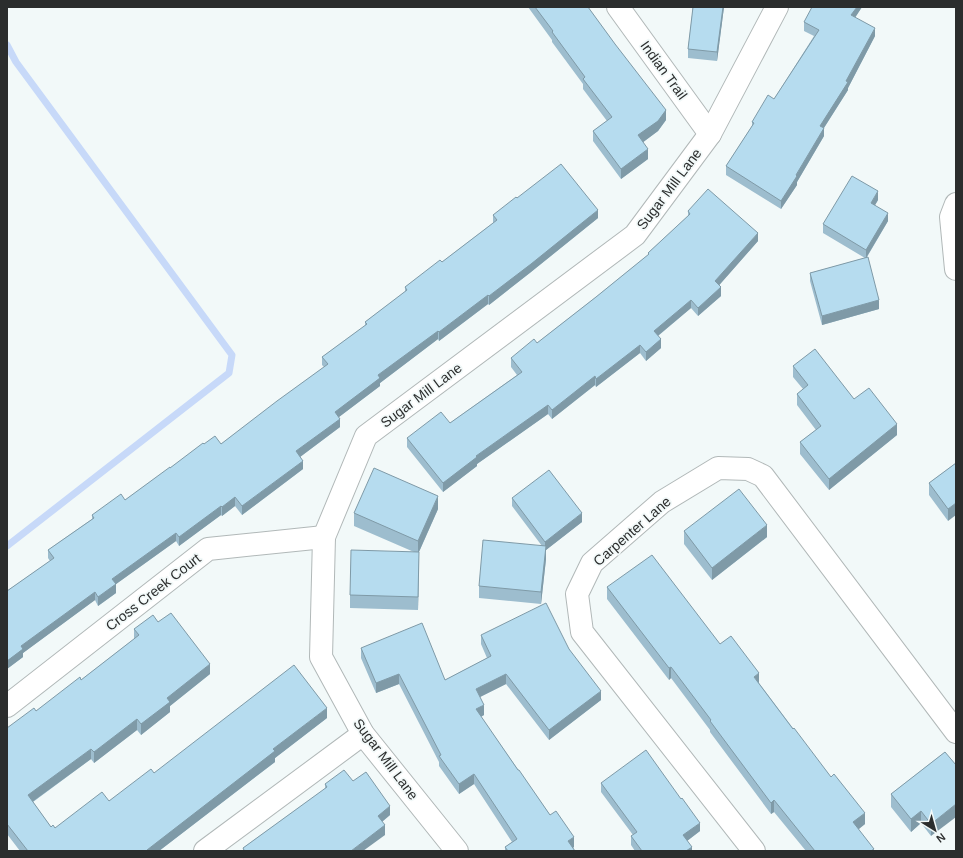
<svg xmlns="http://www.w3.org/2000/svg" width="963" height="858" viewBox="0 0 963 858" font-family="Helvetica,sans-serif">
	<rect width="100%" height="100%" fill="#f2f9f9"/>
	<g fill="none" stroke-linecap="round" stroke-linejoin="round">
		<!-- stream -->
		<path stroke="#c7d9f9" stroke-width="7" d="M7,45l9,17 216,293 -3,18 -222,173"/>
		<!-- minor casing -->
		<g stroke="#b1b8b8" stroke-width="24">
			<g id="minor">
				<path d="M618,7l92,127"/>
				<path d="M956,204l-5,13 5,52"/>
				<path d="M7,706l201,-157 116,-12"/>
				<path d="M205,851l158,-117"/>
				<path d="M457,851l-94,-117 -42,-77 3,-120 42,-101 269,-201 75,-101 67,-127"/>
				<path d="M754,851l-172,-219 -5,-38 15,-31 70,-61 56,-34 30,1 15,7 193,256"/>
			</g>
		</g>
		<!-- minor -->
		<use href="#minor" stroke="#fff" stroke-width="22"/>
	</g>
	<!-- wall -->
	<g fill="#9dbdce">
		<path d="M528,7h60l78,113 -8,11 -15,11 5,17 -27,20 -28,-38v-10l14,-10 -24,-32v-5l-31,-42v-2z"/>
		<path d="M693,7h31l-7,54 -29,-3v-9z"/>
		<path d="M862,7l-7,10 20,19 -27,52v2l-24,38v8l-27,46v3l-16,24 -55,-34v-9l26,-40v-4l22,-23 40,-63 -10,-5v-9z"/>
		<path d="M517,198l81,20 -67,54 -42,33 -1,-1 -49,37 -1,-2 -58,44v3l-41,31 1,10 -40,30 3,12 -61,46 -7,-9 -13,10 -1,-1 -42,31 -3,-5 -60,43v9l-18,13 -3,-6 -72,53v4l-16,12v-78l43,-30 -2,-3v-8l44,-31v-4l33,-15 45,-32 34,-24h17l103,-77 -2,-2v-8l43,-31v-4l40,-30v-5l37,-25 51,-39v-8z"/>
		<path d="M878,200l-3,5 13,16 -21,36 12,52 -57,16 -12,-44v-8l55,-15 -42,-25v-9z"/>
		<path d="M688,211l70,30 -39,44 2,11 -23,20 -7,-8 -33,28 3,12 -15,13 -6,-8 -44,34 -1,-2 -43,34 -4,-5 -71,50v2l-34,26 -36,-45v-9l43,-15 67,-48 -6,-8v-9l26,-15 59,-46 52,-42v-2l40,-37z"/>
		<path d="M793,366l61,33 43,36 -68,55 -29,-36v-12l16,-12 -19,-25v-11l6,-5 -10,-12z"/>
		<path d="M956,463l-8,58 -19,-26v-12z"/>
		<path d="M512,498l70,24 -36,28v9l-5,45 -62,-6v-12l63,-40 -30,-40z"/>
		<path d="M438,509l-19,43v13l-1,45 -68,-2v-13l64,-43 -60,-26v-13z"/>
		<path d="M684,531l83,6 -55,43 -28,-36z"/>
		<path d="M607,587l113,57 39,39 106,141 -7,5 16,22h-68l-32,-39 -3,2 -61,-82v-2l-39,-52 -2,2 -62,-81z"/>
		<path d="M158,622l52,52 -40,32v6l-29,23 -4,-5 -43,33 -3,-4 -58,43 18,25 4,1 54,-27 45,-28 173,-55 -52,40v4l-116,89h-139l-13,-17v-106l29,-17 45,-31 53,-41v-10z"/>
		<path d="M481,635l88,14 32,51 -52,40 -43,-56 -26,13 4,18 -3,2 69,98 24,32 -1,1 2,3h-70v-4l7,-5 -38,-58 -15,10 -20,-28v-4l-40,-78 -23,9 -15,-35v-10l84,32 42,-22 -6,-14z"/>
		<path d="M945,752l-14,84 -10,-13 -10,9 -20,-25v-13z"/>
		<path d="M353,781l37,34 -8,7 3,13 -142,16v-3l82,-59v-5z"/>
		<path d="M601,783l99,48 -13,10 5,10h-57l-4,-6v-9l2,-1 -32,-43z"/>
	</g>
	<!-- shaded-wall -->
	<g fill="#7f9aa7">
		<path d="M723,7h1l-7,54v-9z"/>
		<path d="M857,7h5l-11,17v-9z"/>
		<path d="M875,28v8l-27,52v2l-28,44v-8l26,-45z"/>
		<path d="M666,110v10l-8,11 -20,15v-11z"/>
		<path d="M824,128v8l-27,46v3l-16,24v-8z"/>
		<path d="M648,149v10l-27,20v-10z"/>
		<path d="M878,191v9l-7,12v-9z"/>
		<path d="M598,210v8l-67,54 -42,33v-9z"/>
		<path d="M888,213v8l-22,37v-8z"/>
		<path d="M758,233v8l-43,49v-9z"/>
		<path d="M721,287v9l-23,20v-8z"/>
		<path d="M488,295v9l-49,37v-9z"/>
		<path d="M691,300v8l-37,31v-8z"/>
		<path d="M879,300v9l-57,16v-9z"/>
		<path d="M438,331v8l-58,44v3l-45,34v-8l43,-37z"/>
		<path d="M661,339v9l-15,13v-9z"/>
		<path d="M640,345v8l-44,34v-8z"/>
		<path d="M595,376v9l-43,34v-9z"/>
		<path d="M548,405v9l-71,50v2l-34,26v-9l33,-27z"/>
		<path d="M340,419v8l-44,33v-9z"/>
		<path d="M897,424v11l-68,55v-11z"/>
		<path d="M303,461v8l-61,46v-9z"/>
		<path d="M438,496v13l-20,45v-13z"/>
		<path d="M235,497v9l-13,10v-9z"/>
		<path d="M956,503v12l-8,6v-12z"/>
		<path d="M221,506v9l-42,31v-9z"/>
		<path d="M582,513v9l-36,28v9l-5,45v-12l4,-42v-8z"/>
		<path d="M767,525v12l-55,43v-12z"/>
		<path d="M176,533v8l-64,46v-8z"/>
		<path d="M419,552v13l-1,45v-13z"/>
		<path d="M116,584v9l-18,13v-9z"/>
		<path d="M95,592v8l-72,53v4l-16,12v-8l14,-15z"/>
		<path d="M210,664v10l-40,32v6l-29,23v-11l26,-26z"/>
		<path d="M671,667v11l-2,2v-12z"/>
		<path d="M759,673v11l-5,-7z"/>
		<path d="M399,674v10l-23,9v-10z"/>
		<path d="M506,674v10l-30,15v-10z"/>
		<path d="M601,691v9l-52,40v-10z"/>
		<path d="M484,705v10l-8,4v-10z"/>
		<path d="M327,708v10l-52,40v4l-116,89h-12v-1l126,-101z"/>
		<path d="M137,719v11l-43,33v-11z"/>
		<path d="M91,749v10l-63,46v-10z"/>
		<path d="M474,774v10l-15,10v-10z"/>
		<path d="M774,800v12l-3,2v-11z"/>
		<path d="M956,804v13l-25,19v-12z"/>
		<path d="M390,806v9l-12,10v-9z"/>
		<path d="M921,811v12l-10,9v-13z"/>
		<path d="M865,813v11l-12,10v-12z"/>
		<path d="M700,823v8l-17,13v-9z"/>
		<path d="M385,825v10l-22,16h-12z"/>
		<path d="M574,837v10l-6,4v-10z"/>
		<path d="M692,847v4h-6z"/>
	</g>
	<!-- building -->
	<g fill="#b6dcef" stroke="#7f9aa7">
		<path d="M535,7h53l27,37 51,66 -8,11 -20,14 10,14 -27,20 -28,-38 19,-14 -29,-38 2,-2 -33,-45 1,-1z"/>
		<path d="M693,7h30l-6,45 -29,-3z"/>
		<path d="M812,7h45l-6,8 24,13 -29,53 2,1 -28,44 4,2 -28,47 1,1 -16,25 -55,-35 28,-43 -2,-1 16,-27 6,4 45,-69 -15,-8z"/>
		<path d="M561,164l37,46 -67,54 -42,32 -1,-1 -49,37 -1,-1 -60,44 2,3 -45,34 5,7 -44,32 7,10 -61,45 -7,-9 -13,10 -1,-1 -42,31 -3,-4 -64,46 4,5 -18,13 -3,-5 -74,54 2,3 -16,12v-70l47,-33 -6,-8 46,-32 -2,-3 29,-21 4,6 45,-33v1l33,-25 1,1 11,-8 6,8 56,-43 51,-37 -6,-7 45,-33 -2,-2 42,-32 -2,-3 35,-27 2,2 55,-42 -4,-5 23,-18 1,1z"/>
		<path d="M852,176l26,15 -7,12 17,10 -22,37 -43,-26z"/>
		<path d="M708,189l50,44 -43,48 6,6 -23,21 -7,-8 -37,31 7,8 -15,13 -6,-7 -44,34 -1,-3 -43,34 -4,-5 -72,51 1,1 -34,26 -36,-45 34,-26 9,11 72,-51 -11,-14 23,-19 3,4 59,-46 53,-43 -1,-1 42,-39 -2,-3z"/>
		<path d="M868,257l11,43 -57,16 -12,-43z"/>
		<path d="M815,349l39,50 15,-11 28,36 -68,55 -29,-37 21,-16 -24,-32 11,-9 -15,-19z"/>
		<path d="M956,463v40l-8,6 -19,-26z"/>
		<path d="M374,468l64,28 -20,45 -64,-28z"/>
		<path d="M549,470l33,43 -37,29 -33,-44z"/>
		<path d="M739,489l28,36 -55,43 -28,-37z"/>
		<path d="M483,540l63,6 -5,46 -62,-6z"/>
		<path d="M351,550l68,2 -1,45 -68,-2z"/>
		<path d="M652,555l68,89 11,-8 28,37 -5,4 39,52 1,-1 37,49 3,-3 31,39 -12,9 21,27 -3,2h-56l-41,-51 -3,3 -61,-82 1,-1 -40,-53 -2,1 -62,-81z"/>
		<path d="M546,603l23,46 32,42 -52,39 -43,-56 -30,15 8,16 -8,4 42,61h1l31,45 6,-4 18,26 -6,4 7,10h-67l-3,-4 12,-8 -43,-65 -15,10 -20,-28 2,-1 -42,-81 -23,9 -15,-35 61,-25 23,57 46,-24 -10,-21z"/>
		<path d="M171,613l39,51 -43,34 3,4 -29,22 -4,-5 -43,33 -3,-3 -63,46 23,32 2,-2 2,3 47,-36 7,9 42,-32 3,4 140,-108 33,43 -54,41 2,2 -128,99 1,1h-120l-21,-27v-96l27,-20 2,3 44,-34 1,3 58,-45 -5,-6 19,-14 5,7z"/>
		<path d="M646,750l35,49 1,-1 18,25 -17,12 9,12 -6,4h-44l-11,-15 6,-4 -36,-49z"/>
		<path d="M945,752l11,13v39l-25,20 -10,-13 -10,8 -20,-25z"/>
		<path d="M344,770l9,11 13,-9 24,34 -12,10 7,9 -34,26h-108l1,-1 -1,-2 84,-61 -2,-3z"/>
	</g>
	<g text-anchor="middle" stroke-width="3.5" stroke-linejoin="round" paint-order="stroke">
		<!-- street labels -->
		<g font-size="14" fill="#2b2d2d" stroke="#f2f9f9">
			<text transform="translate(664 70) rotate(54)" y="5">Indian Trail</text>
			<text transform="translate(669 189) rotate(-53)" y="5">Sugar Mill Lane</text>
			<text transform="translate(421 395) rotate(-37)" y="5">Sugar Mill Lane</text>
			<text transform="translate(632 531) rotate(-41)" y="5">Carpenter Lane</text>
			<text transform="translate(153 592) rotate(-38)" y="5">Cross Creek Court</text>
			<text transform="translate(386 759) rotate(53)" y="5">Sugar Mill Lane</text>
		</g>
	</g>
	<!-- border -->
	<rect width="963" height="858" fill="none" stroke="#2b2d2d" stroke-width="16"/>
	<!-- north arrow -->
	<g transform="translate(935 830) rotate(143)" stroke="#f2f9f9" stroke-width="3" paint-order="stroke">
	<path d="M0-3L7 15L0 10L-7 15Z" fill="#2b2d2d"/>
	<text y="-6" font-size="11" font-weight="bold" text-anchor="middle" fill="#2b2d2d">N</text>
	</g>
</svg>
